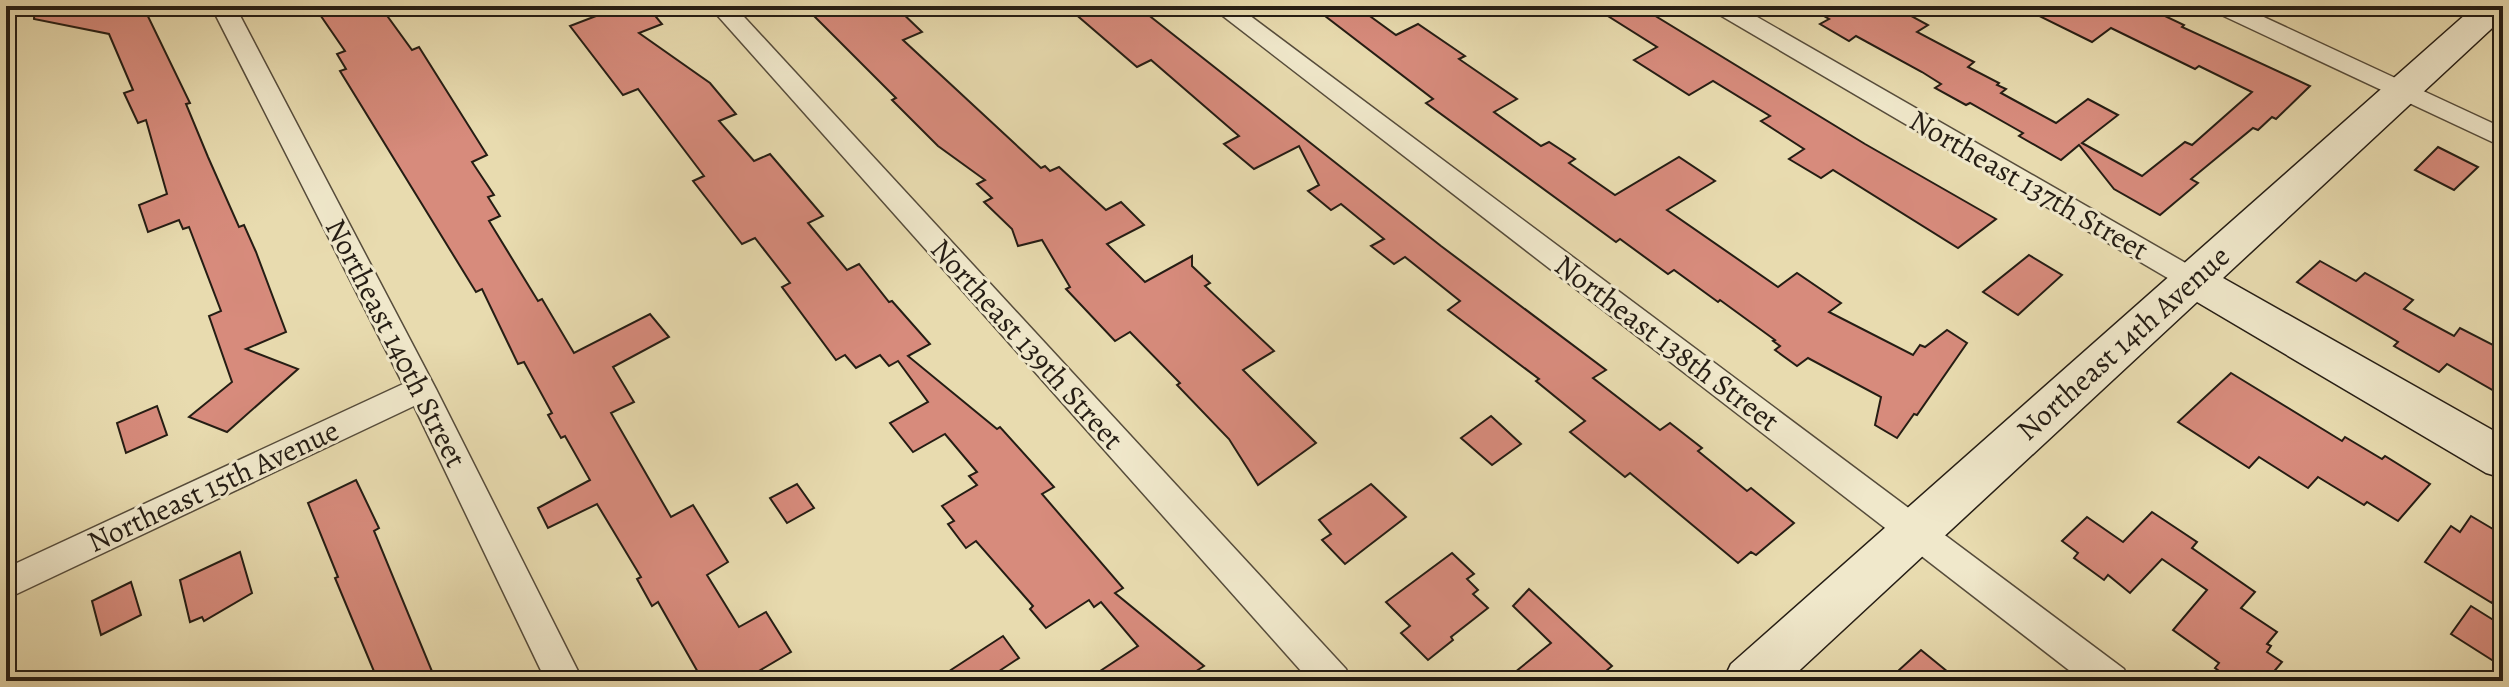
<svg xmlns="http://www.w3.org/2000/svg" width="2509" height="687" viewBox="0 0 2509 687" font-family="Alegreya,serif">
	<rect width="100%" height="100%" fill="#e8dbaf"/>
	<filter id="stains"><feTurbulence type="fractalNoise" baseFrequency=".0025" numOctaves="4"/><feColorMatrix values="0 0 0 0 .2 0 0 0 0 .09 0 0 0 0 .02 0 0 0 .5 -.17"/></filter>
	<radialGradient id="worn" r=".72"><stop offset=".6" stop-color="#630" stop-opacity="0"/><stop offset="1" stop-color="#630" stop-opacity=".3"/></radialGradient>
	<!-- building -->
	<g fill="#d78b7c" stroke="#251d14" stroke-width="2">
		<path d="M35,6l83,3 4,-3h21l47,97 -4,1 22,53 31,70 5,-2 12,27 30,80 -40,17 52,20 -71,63 -38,-15 43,-35 -23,-66 12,-5 -32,-84 -6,2 -4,-9 -31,12 -9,-27 28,-11 -21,-74 -8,3 -14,-30 9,-3 -24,-56 -75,-15z"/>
		<path d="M314,6h66l32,44 7,-3 68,108 -15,7 22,33 -6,2 12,19 -11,5 49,80 4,-2 32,54 76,-39 19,23 -56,30 21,35 -23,11 60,104 22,-12 35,57 -21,13 32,52 27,-15 25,40 -49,29h-39l-45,-79 -6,4 -15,-27 4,-2 -44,-73 -49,24 -10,-20 52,-28 -25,-44 -4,2 -13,-23 4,-2 -28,-51 -6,2 -36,-75 -6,3 -136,-221 6,-2 -9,-15 8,-3z"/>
		<path d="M622,6h25l15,18 -23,9 71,50 26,31 -17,7 35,40 16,-7 53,62 -15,7 39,47 12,-6 30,38 3,-1 38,43 -22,12 89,73 3,-2 54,60 -12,7 81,94 -8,5 89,73 -23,15h-96l53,-35 -37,-44 -7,5 -5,-7 -43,28 -16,-19 3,-3 -57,-65 -10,7 -18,-24 6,-3 -12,-15 35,-21 -8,-9 8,-4 -32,-38 -32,18 -23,-29 38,-21 -30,-41 -9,5 -9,-11 -24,13 -11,-13 -9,5 -54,-73 8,-4 -35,-45 -13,6 -49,-63 11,-5 -66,-87 -15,6 -53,-69z"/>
		<path d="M804,6h91l27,26 -19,8 138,128 4,-2 5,5 9,-4 47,43 15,-8 23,23 -37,19 38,38 47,-26v10l18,17 -5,3 69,65 -31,19 73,73 -58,42 -29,-46 -52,-54 3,-2 -50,-51 -15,9 -49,-52 4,-2 -28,-47 -24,6 -6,-17 -28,-27 8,-4 -15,-14 8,-4 -47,-34 -46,-46 4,-2z"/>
		<path d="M1066,6h71l304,240 165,124 -13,8 67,52 10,-7 32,25 -4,3 49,40 4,-3 43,35 -38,32 -5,-3 -13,11 -108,-90 -5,4 -55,-45 15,-11 -49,-40 3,-2 -91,-69 12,-9 -55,-44 -11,7 -23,-18 13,-7 -43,-35 -10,6 -23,-19 11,-6 -20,-39 -45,23 -30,-25 15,-8 -88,-76 -14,7z"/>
		<path d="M1312,6h44l40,29 22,-11 47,32 -6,3 58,40 -23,13 47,34 8,-4 26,17 -6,4 46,32 64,-38 36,24 -48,29 111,77 19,-14 44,30 -12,9 84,43 7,-10 5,2 22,-17 20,13 -50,72 -3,-1 -17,24 -22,-13 6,-28 -73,-39 -11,8 -22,-16 5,-4 -7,-5 2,-1 -55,-40 -2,2 -44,-32 -6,4 -48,-35 -4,3 -190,-139 7,-4z"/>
		<path d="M1592,6h47l226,138 131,75 -38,29 -125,-78 -12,8 -32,-19 15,-10 -43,-28 9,-5 -57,-35 -24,14 -55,-35 23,-13z"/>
		<path d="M1806,6h87l35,19 -11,7 57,30 -6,5 31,16 -2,2 9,4 -5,4 55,30 32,-24 30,16 -36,28 60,33 43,-34 7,3 60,-53 -53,-26 -4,3 -84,-41 -19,14 -73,-36h125l40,19 -2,2 128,59 -34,33 -4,-2 -14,13 -5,-2 -62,51 7,4 -38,32 -46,-26 -35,-44 -18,15 -42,-24 4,-3 -53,-30 -4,2 -31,-17 6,-4 -19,-12 -66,-36 -7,5 -29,-17 9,-5z"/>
		<path d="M2438,147l40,20 -24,23 -39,-20z"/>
		<path d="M2029,255l33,20 -44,40 -35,-23z"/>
		<path d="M2320,261l36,20 9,-8 48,27 -9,9 50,27 6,-8 43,22v46l-56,-32 -8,8 -45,-26 4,-4 -101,-60z"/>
		<path d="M2231,373l111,68 3,-4 37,22 3,-3 45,28 -32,37 -31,-19 -3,3 -46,-28 -10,11 -49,-31 -10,11 -71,-46z"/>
		<path d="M157,406l10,29 -41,18 -9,-30z"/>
		<path d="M1491,416l30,28 -29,21 -31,-27z"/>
		<path d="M356,480l23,48 -5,3 62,150h-58l-43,-103 3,-1 -30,-74z"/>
		<path d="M797,484l17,24 -27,15 -17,-25z"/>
		<path d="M1371,484l35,33 -61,47 -23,-24 9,-6 -12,-14z"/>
		<path d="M2152,512l45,30 -5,6 63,44 -14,16 36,24 -10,12 4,2 -4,6 15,10 -16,19h-33l-18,-13 4,-5 -46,-33 34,-40 -45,-31 -32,34 -22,-18 -4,5 -30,-22 4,-5 -16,-12 25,-24 36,25z"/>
		<path d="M2471,516l32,19v41l-11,27 -67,-41 26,-36 9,6z"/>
		<path d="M240,552l12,41 -48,28 -2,-4 -12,5 -10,-42z"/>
		<path d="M1452,553l22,21 -7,5 11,11 -5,4 15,14 -37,29 2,3 -25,20 -27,-27 9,-7 -24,-24z"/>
		<path d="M131,582l10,33 -40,20 -9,-34z"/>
		<path d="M1529,589l83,77 -18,15h-90l47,-38 -38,-37z"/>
		<path d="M2471,606l32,20v41l-52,-33z"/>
		<path d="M1003,636l16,22 -35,23h-50z"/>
		<path d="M1921,650l38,31h-72z"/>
	</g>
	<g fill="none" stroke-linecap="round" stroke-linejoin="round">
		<!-- street casing -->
		<g stroke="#564c3b" stroke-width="3">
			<g id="street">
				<path d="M211,6h24l201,383 147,292h-37l-132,-275 -408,193v-31l397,-184z"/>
				<path d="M709,6h25l612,663 5,12h-41z"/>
				<path d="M1210,6h27l887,663 5,12h-46z"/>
				<path d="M1709,6h29l465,267 4,7 -4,7 -10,3 -10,-3 -470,-276z"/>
				<path d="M2209,6h31l263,122v19l-290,-136z"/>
			</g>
		</g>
		<!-- secondary casing -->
		<g stroke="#251d14" stroke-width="3">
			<path id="secondary" d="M2475,6h28v12l-280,260 280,158v42l-17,-5 -289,-171 -409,379h-65l8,-17z"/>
		</g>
		<!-- street -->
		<use href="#street" fill="#f0e8cb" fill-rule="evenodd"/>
		<!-- secondary -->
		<use href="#secondary" fill="#f0e8cb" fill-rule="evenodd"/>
	</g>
	<g text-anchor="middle" stroke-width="6" stroke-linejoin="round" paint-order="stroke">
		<!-- street labels -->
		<g font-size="30" fill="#251d14" stroke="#f0e8cb">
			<text transform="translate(2029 185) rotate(30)" y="10">Northeast 137th Street</text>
			<text transform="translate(396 343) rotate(63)" y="10">Northeast 140th Street</text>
			<text transform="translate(1667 343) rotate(37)" y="10">Northeast 138th Street</text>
			<text transform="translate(2123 343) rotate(-42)" y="10">Northeast 14th Avenue</text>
			<text transform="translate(1027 344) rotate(48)" y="10">Northeast 139th Street</text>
			<text transform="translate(213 486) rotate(-25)" y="10">Northeast 15th Avenue</text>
		</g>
	</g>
	<!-- margin -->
	<rect width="2509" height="687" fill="none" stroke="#e8dbaf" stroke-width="32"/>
	<rect x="8" y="8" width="2493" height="671" fill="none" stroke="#251d14" stroke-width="4"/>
	<rect x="16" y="16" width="2477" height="655" fill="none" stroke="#251d14" stroke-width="2"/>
	<rect width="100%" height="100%" filter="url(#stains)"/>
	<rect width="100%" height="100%" fill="url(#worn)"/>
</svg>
